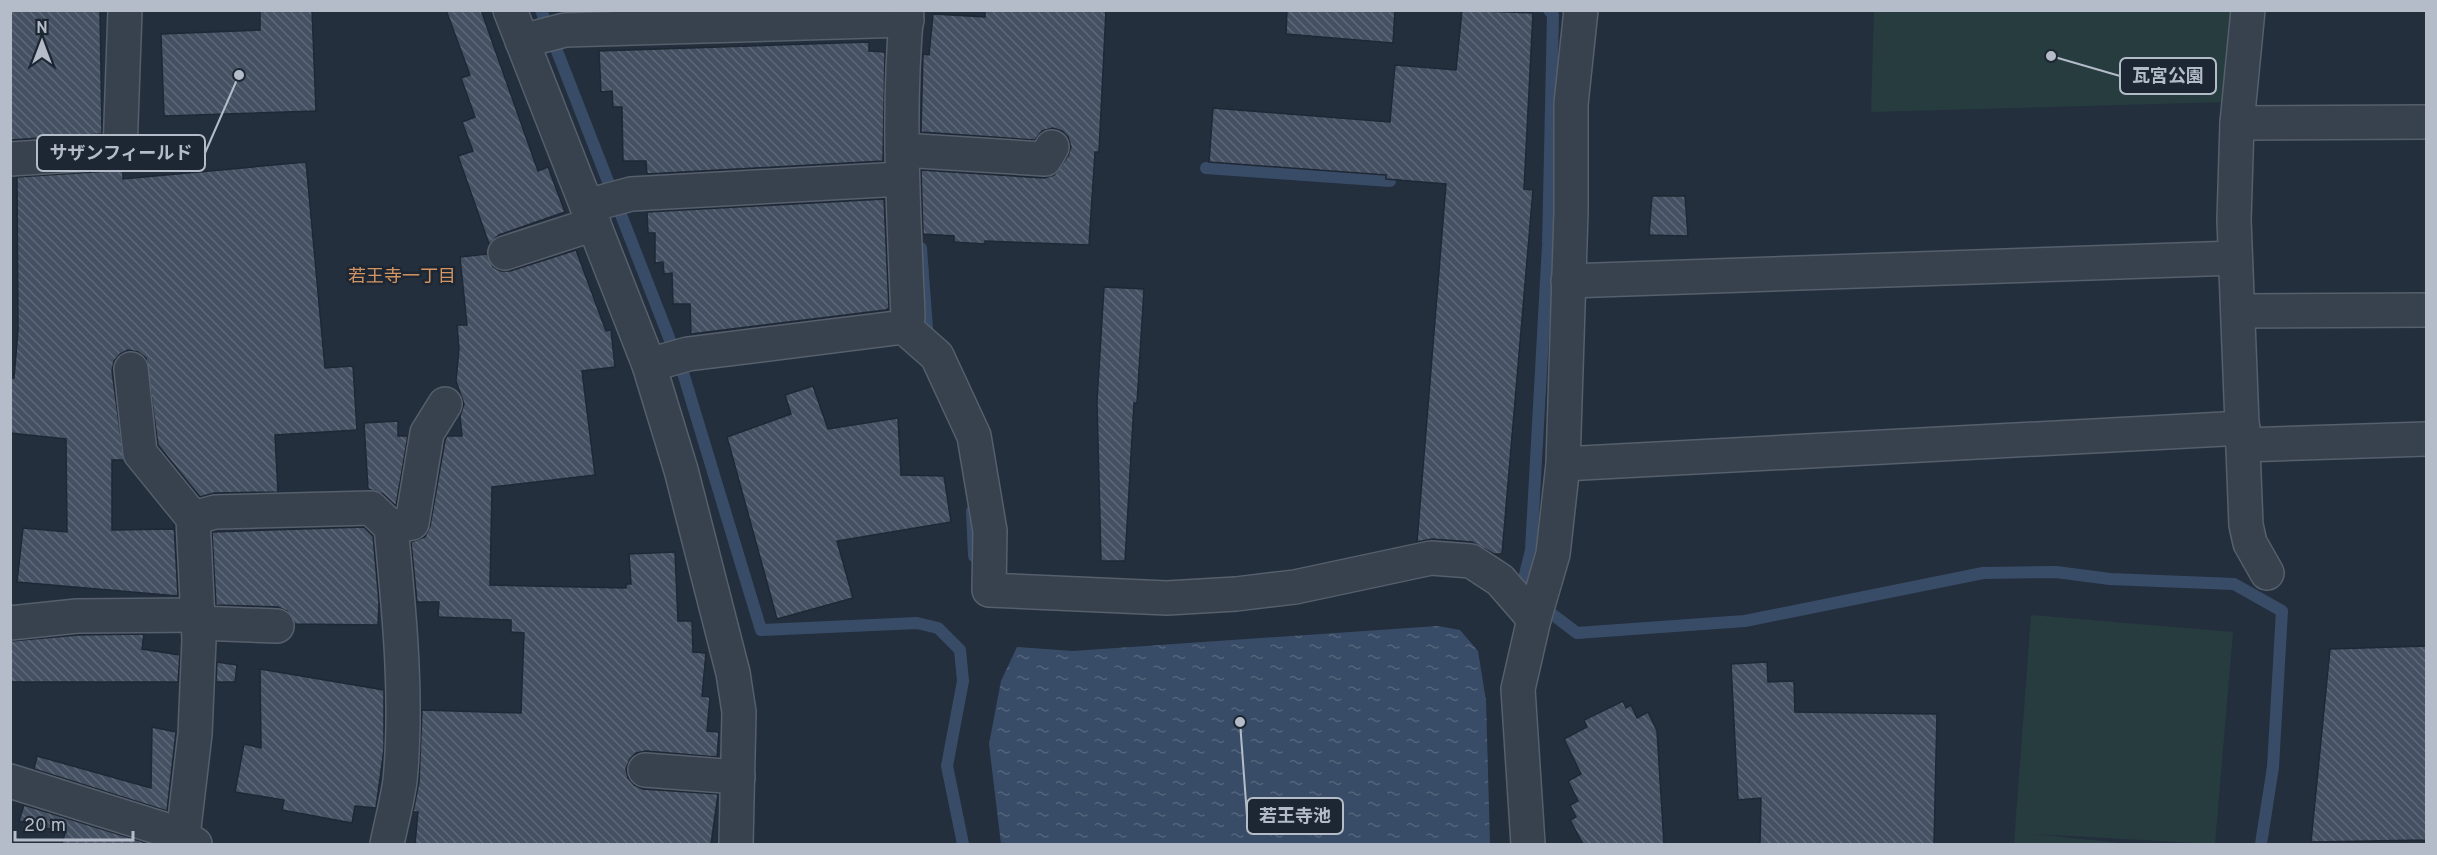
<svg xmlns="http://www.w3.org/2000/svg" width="2437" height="855" viewBox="0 0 2437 855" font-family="Overpass,'Noto Sans JP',sans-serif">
	<defs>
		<pattern id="water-ripples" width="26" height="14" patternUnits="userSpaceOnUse" patternTransform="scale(1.5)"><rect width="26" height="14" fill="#394c67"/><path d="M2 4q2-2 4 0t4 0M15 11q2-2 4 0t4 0" fill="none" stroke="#53647b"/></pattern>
		<pattern id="building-back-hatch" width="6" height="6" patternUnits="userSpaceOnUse" patternTransform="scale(1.5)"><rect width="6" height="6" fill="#455162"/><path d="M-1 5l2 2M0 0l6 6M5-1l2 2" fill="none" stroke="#5d6877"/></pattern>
	</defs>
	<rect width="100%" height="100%" fill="#242f3e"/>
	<!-- green -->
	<g fill="#263c3f">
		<path d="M1874,11h358l-5,91 -356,10z"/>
		<path d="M2031,615l202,17 -18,212 -182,-10 96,10h-115z"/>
	</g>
	<!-- water -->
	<path fill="url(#water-ripples)" d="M1438,626l22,4 18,21 8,50 4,143h-489l-12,-100 12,-63 16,-34 56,4z"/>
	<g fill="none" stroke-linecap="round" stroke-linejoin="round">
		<!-- stream -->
		<g stroke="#394c67" stroke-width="12">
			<path d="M541,10l143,366 77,254 156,-7 21,5 22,22 3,31 -16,85 16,78"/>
			<path d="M1206,168l184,13"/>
			<path d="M921,248l7,94"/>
			<path d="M972,511l2,45"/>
			<path d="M1526,595l-5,-4 10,-41 17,-305 5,-230 -4,-5"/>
			<path d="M1540,605l37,28 168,-12 238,-48 73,-1 54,7 124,5 48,27 -9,156 -12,77"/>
		</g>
	</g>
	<!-- building -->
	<g fill="url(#building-back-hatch)" stroke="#1f2835" stroke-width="1.5">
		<path d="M10,10h90l2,124 -92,6z"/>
		<path d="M260,10h52l4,101 -152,5 -3,-82 99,-4z"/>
		<path d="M446,10h35l57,161 10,-4 17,45 -66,23 -10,9 -31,-88 15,-5 -11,-29 13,-5 -14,-39 9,-3z"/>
		<path d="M985,10h121l-7,142h-4l-6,93 -104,-4v3l-31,-2v-6l-31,-2 -2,-64 123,8 10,-3 14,-19 3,-9 -3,-10 -6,-6 -9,-3 -11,3 -7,9 -114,-8 2,-78 6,1 4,-41 52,3z"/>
		<path d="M1287,10h108l-2,33 -107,-9z"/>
		<path d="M1462,10l71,3 -9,176 9,1 -31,364h-8l-22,-12 -40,-3 -15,3 29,-358 -60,-5v-4l-177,-13 4,-54 177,14 5,-57 61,5z"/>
		<path d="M869,42v9l16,1 -2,109 -236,13 -1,-13h-23l-1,-54h-9l-1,-16 -11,1 -2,-41z"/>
		<path d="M306,162l19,206 28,-2 4,64 -82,5 3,57 -64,1 -14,4 -42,-52 -12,-87 -8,-6 -10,-2 -8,4 -6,7 -2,10 12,89h-12v70l62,-1v-5l4,72 -161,-14 6,-54 44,4 -1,-93 -56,-6v-55h4l4,-48 -1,-153 106,-7v9z"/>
		<path d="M1652,196h33l3,40 -39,-1z"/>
		<path d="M884,199l5,109 -3,2 -195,24 -1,-30h-17l-1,-31 -8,1 -1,-12 -8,1v-30h-7l-1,-21z"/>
		<path d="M576,250l30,81 5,-1 4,37 -33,4 13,104 -103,12 -2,98 136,3v-4h5l-2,-30 46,-2 3,69h14l1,31 13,1 -4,43 8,1 -3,34 12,1 -2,25 -71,-6 -10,2 -6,6 -4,10 2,9 6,7 9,4 75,5 -7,50h-296l3,-32h-5l6,-30 3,-72 99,3 3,-80 -13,-1v-12l-73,-3 1,-15h-22l-6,-60 14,-5 5,-11 15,-86 2,-4h15l-2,-20 4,-12 -8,-23 3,-32 -2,-24h10l-7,-68 27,-3 6,13 8,4h9z"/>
		<path d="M1104,287l40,2 -7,114h-3l-9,158h-24l-4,-160z"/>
		<path d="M813,386l15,43 70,-11 3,57 43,1 7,46 -114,19 16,57 -76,21 -50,-182 64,-23 -6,-19z"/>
		<path d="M398,421v15h10l-12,70 -13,-12 -15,-5 -4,-66z"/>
		<path d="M364,527l9,9 6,66 -1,23 -83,-1 -8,-13 -9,-4 -62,-2 -4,-73z"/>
		<path d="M144,634l-2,15 38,6 -2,27h-168v-41l68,-6z"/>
		<path d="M2427,646v194l-116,2 19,-193z"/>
		<path d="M217,662l20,3 -2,17h-19z"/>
		<path d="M1767,662l1,20 26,-1 1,31 142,2 -3,130h-174l1,-46 -23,2 -7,-136z"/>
		<path d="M260,669l124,21v59l-8,59 -21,-2 -3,17 -70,-13 2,-10 -49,-8 9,-48 17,4z"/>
		<path d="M1623,701l3,7 5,-3 6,13 11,-6 9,19 7,113h-81l-13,-24 6,-3 -6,-12 8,-4 -10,-20 13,-7 -17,-35 23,-12 -3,-7z"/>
		<path d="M152,727l24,5 -9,79 -133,-42 3,-13 114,32z"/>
		<path d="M24,805l126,39h-88l3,-11 -46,-12z"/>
	</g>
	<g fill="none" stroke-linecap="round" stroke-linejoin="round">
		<!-- minor casing -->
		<g stroke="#565f6c" stroke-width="36">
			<g id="minor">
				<path d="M510,10l139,355 32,105 52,203 6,39 -3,132"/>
				<path d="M2248,10l-11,113 -3,97 12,305 4,18 17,30"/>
				<path d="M522,41l43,-11 342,-10"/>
				<path d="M2237,123l189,-1"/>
				<path d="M902,150l143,9 7,-12"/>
				<path d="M10,159l110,-7 5,-142"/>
				<path d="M587,206l44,-12 270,-15"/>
				<path d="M505,253l89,-29"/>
				<path d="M1568,281l667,-23"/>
				<path d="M2238,311l188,-1"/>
				<path d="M904,327l33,29 37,80 16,95 -1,59 178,8 69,-4 59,-7 136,-29 40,3 29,19 34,39"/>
				<path d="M649,365l39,-11 216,-27 4,-10c-4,-102 -11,-204 -1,-307"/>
				<path d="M131,369l9,84 53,65 6,122 -4,94 -12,102"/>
				<path d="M2243,445l183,-6"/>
				<path d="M1563,464l680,-36"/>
				<path d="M193,518l22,-6 156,-4 20,19c8,83 17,171 9,254 -3,21 -9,43 -13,63"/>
				<path d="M391,527l21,-4 15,-90 18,-29"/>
				<path d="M10,623l67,-7 122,-1"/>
				<path d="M199,623l78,3"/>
				<path d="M645,770l93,7"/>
				<path d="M10,781l166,52 19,11"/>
				<path d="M1528,844l-10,-155 16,-70 19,-65 10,-90 8,-252v-108l10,-94"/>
			</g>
		</g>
		<!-- minor -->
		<use href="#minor" stroke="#38414e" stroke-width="33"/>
	</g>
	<g text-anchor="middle" stroke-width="5" stroke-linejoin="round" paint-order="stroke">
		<!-- neighbourhood labels -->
		<g font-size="18" fill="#d59563" stroke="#1d2633">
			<text x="402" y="282">若王寺一丁目</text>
		</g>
	</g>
	<!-- callouts -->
	<path fill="none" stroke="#b4bcc9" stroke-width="2" d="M2051 56L2120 76M239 75L205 153M1240 722L1247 816"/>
	<g fill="#b4bcc9" stroke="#1d2633" stroke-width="2">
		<circle cx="2051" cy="56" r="6"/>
		<circle cx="239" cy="75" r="6"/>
		<circle cx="1240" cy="722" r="6"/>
	</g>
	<g fill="#1d2633" stroke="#b4bcc9" stroke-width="2">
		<rect x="2120" y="58" width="96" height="36" rx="6"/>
		<rect x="37" y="135" width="168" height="36" rx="6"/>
		<rect x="1247" y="798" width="96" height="36" rx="6"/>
	</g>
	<g font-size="18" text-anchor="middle" font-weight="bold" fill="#b4bcc9">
		<text x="2168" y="82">瓦宮公園</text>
		<text x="121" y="159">サザンフィールド</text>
		<text x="1295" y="822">若王寺池</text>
	</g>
	<!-- border -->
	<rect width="2437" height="855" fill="none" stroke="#b4bcc9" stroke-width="24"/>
	<!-- north arrow -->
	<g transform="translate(42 42)" stroke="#1d2633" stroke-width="4.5" paint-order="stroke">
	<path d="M0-4.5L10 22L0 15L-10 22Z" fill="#b4bcc9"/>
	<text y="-9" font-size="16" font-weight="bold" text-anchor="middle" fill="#b4bcc9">N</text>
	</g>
	<!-- scale -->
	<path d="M15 831v9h118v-9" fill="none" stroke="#b4bcc9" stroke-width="3"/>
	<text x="24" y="831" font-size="18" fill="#b4bcc9" stroke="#1d2633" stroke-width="4.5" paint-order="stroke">20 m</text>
</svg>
